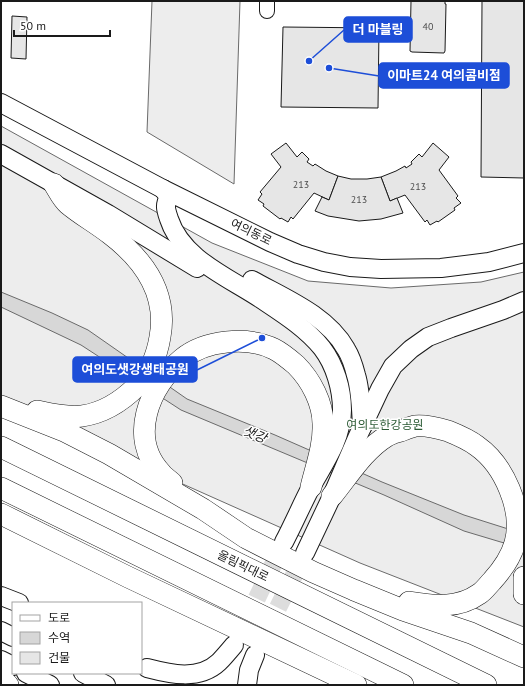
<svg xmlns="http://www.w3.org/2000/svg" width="525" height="686" viewBox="0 0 525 686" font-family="'PT Sans','Noto Sans KR',sans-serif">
	<rect width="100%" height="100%" fill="#fff"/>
	<!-- built -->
	<g fill="#ededed" stroke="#6a6a6a">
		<path d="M152,1h88l-6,183 -87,-52z"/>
		<path d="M1,126l211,117 96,38 83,7 90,-6 43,-10v355l-164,-64 -359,-160z"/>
	</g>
	<!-- water -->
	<path fill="#d7d7d7" stroke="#6a6a6a" d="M1,292l51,21 36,17 99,69 88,36 107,47 82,33 60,19v15l-60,-18 -80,-36 -203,-85 -100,-65 -80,-38z"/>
	<!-- building -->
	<g fill="#e6e6e6" stroke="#1a1a1a">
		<path d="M411,1h34v3h1l-1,47 -1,2 -32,-1 -2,-1z"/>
		<path d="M482,1h42v177l-43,-1z"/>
		<path d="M12,16l15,1 -1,42 -15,-1z"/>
		<path d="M283,27l96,1 -1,80 -97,-1z"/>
		<path d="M286,143l11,14 5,-5 7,7 -2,3 6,4 2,-2 11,7 12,5 -9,24 -15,-7 -21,26 -2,-2 -3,5 -7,-4 -1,1 -17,-13 1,-2 -6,-4 4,-6 -2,-2 21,-25 -10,-13z"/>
		<path d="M433,143l16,14 -10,13 19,26 -2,2 5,5 -7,5 1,2 -17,12 -1,-1 -7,4 -3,-5 -2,2 -20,-27 -15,6 -9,-24 15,-6 9,-5 1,2 6,-4 -1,-2 8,-8 3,3z"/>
		<path d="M338,176l13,3h16l14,-2 9,24 7,-3 6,15 -22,6 -22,2 -31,-5 -13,-5 7,-14 7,3z"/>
	</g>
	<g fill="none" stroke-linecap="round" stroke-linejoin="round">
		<!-- major-tunnel -->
		<g stroke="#ddd" stroke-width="18" stroke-dasharray="18 9" stroke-linecap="butt">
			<path d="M245,623l39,-81"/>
			<path d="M266,632l39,-79"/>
		</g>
		<!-- minor casing -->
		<g stroke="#1a1a1a" stroke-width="16">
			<path id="minor" d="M267,11v-10"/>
		</g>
		<!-- major casing -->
		<g stroke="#1a1a1a" stroke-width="20">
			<g id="major">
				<path d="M1,103l162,86 107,53 28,12 26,8 26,5 31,2 60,-1 48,-6 35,-9"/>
				<path d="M1,154l107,60 89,54"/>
				<path d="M163,189l6,8c-5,8 -3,13 0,22 13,40 59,58 92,80 21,14 45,29 61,49 13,17 20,41 20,62 0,28 -17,52 -30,75 -10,19 -18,38 -28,57"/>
				<path d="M252,280c32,18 75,35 94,69 5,8 8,18 10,26 5,16 5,35 6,52"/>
				<path d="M305,553l27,-57 25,-58 23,-49 13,-23 18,-17 17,-12 23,-9 52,-18 21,-9"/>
				<path d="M1,596l18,7"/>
				<path d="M1,631l12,6"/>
				<path d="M1,660l12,6"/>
				<path d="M147,668c23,6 52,13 72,-6 5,-5 10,-11 15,-17"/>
				<path d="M26,673l24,12"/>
				<path d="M83,673l23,12"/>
				<path d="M247,685l2,-15 6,-15"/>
			</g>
		</g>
		<!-- highway casing -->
		<g stroke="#1a1a1a" stroke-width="22">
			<g id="highway">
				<path d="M1,406l63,25 45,23 94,55 43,29 67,34 41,18 49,20 68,23 53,24"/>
				<path d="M37,411c14,3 30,7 45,5 21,-3 40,-15 55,-30 13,-13 20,-31 23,-49 8,-44 -17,-78 -50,-103 -14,-11 -29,-19 -42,-30 -6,-5 -10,-14 -14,-20"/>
				<path d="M1,447l485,238"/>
				<path d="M172,483c-3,-3 -8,-6 -11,-10 -33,-35 -12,-87 21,-114 23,-19 65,-23 92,-10 8,4 15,10 22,16 15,15 27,38 27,59 1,21 -7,42 -12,63"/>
				<path d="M1,488l402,197"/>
				<path d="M332,496c17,-21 32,-46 55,-60 4,-2 9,-4 14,-5 4,-2 10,-4 14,-5 11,-1 23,2 33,5 10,4 20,8 29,15 27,19 47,64 38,97 -4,14 -13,27 -23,38 -4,4 -8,10 -13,13 -21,15 -46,12 -70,8"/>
				<path d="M1,514l127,63 228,108"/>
				<path d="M524,577v17"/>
				<path d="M1,678l7,7"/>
			</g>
		</g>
		<!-- minor -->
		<use href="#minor" stroke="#fff" stroke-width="14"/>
		<!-- major -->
		<use href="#major" stroke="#fff" stroke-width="18"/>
		<!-- highway -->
		<use href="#highway" stroke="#fff" stroke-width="21"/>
	</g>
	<g text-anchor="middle" stroke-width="3" stroke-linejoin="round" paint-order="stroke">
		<!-- number labels -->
		<g font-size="10" fill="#4d4d4d">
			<text x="428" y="30">40</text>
			<text x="301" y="188">213</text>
			<text x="418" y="190">213</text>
			<text x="359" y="203">213</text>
		</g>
		<!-- street labels -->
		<g font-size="12" fill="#1a1a1a" stroke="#fff">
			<text transform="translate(251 232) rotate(26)" y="4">여의동로</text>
			<text transform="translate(243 566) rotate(26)" y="4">올림픽대로</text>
		</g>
		<!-- park labels -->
		<g font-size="12" fill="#2b5a34" stroke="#fff">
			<text x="385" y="429">여의도한강공원</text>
		</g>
		<!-- water labels -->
		<g font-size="13" font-style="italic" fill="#1a1a1a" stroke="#fff">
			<text transform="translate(255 434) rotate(23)" y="5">샛강</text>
		</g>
	</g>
	<!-- callouts -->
	<path fill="none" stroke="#1d4ed8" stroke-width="1.5" d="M309 61L344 30M329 68L379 76M262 338L197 370"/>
	<g fill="#1d4ed8" stroke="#fff" stroke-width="1.5">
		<circle cx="309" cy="61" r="4"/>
		<circle cx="329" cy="68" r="4"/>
		<circle cx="262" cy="338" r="4"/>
	</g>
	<g fill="#1d4ed8" stroke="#1d4ed8" stroke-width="1.5">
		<rect x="344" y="17" width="68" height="25" rx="4"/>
		<rect x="379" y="63" width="130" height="25" rx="4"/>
		<rect x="73" y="357" width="124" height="25" rx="4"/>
	</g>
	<g font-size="13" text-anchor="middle" font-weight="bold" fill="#fff">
		<text x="378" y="34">더 마블링</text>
		<text x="444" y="80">이마트24 여의콤비점</text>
		<text x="135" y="374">여의도샛강생태공원</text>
	</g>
	<!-- border -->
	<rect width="525" height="686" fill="none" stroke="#1a1a1a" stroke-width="4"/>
	<!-- legend -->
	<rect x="12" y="602" width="130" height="72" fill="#ffffff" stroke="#a3a3a3"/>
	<rect x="20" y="615" width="20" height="6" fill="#ffffff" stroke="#a3a3a3"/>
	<text x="48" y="622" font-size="12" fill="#1a1a1a">도로</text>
	<rect x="20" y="632" width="20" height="12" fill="#d7d7d7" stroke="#a3a3a3"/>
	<text x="48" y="642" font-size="12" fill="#1a1a1a">수역</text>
	<rect x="20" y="652" width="20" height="12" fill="#e6e6e6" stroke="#a3a3a3"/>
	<text x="48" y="662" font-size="12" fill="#1a1a1a">건물</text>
	<!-- scale -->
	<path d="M14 30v6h96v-6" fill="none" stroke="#1a1a1a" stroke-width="2"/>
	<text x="20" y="30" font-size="12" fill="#1a1a1a" stroke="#ffffff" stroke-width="3" paint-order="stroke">50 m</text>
</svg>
